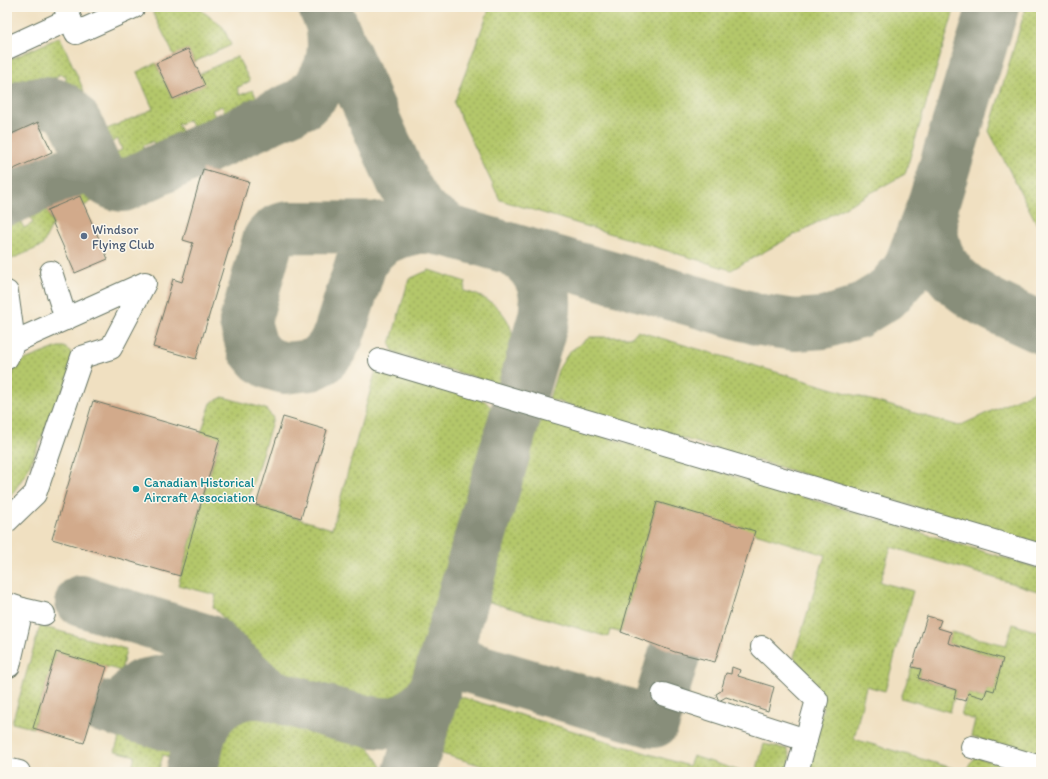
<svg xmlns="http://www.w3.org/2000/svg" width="1048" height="779" viewBox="0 0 1048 779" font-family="Itim,sans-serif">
	<defs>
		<pattern id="grass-dots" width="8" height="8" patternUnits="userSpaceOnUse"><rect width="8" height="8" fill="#b4c76a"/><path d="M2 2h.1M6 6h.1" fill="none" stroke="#92a358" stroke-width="1.8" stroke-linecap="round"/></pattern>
	</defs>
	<rect width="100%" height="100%" fill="#fbf7ec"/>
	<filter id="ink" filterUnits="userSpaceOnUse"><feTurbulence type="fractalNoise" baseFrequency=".025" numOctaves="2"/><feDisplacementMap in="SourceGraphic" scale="8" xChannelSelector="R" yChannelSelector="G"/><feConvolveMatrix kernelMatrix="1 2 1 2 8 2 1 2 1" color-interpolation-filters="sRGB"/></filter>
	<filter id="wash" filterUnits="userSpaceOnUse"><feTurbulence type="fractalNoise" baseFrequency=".012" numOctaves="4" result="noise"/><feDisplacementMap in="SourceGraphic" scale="16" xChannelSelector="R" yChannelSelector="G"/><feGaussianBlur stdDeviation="0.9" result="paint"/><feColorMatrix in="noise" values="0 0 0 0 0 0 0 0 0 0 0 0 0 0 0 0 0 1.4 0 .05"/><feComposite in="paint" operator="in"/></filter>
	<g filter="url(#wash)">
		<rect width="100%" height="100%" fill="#f0e0c1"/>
		<!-- grass -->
		<g fill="url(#grass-dots)" stroke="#6a824f">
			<path d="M156,7h41l26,20 8,18 -37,17 -6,-13 -14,6 -21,-42z"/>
			<path d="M490,7h465l-50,167 -174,96 -231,-70 -46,-97z"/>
			<path d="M1026,7h15v225l-52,-101z"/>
			<path d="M60,37l24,54 -3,6 -7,6 -8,-15v-12l-5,-2 -9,5 2,9 -1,9c-16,-1 -31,0 -46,6v-42z"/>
			<path d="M237,56l13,25 -13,7 3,7 13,-5 9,21 -4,6 -20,10 -9,-5 -7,-16 -10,4 10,23 -19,8 -7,-5 -7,-16 -11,5 11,23 -23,10 -8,-4 -5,-13 -10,5 7,19c-15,6 -31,13 -44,-1l6,-10 10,-4 -4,-11 -21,10 -6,-13 62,-27 -16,-37 19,-9 17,36 31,-14 -5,-11z"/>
			<path d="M72,178l22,2 4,5c2,12 -4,15 -14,21l-4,-10 -33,14 6,14 -11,22 -35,15v-54l5,-2 12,23 9,-5 -8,-17 2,-7z"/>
			<path d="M429,270l37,12 -2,9c35,8 56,33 48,71 -1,8 -5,16 -8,24l-103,-31 -8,-4 -3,-7 19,-65z"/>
			<path d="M637,331l322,95 82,-38v156l-492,-145 9,-29 11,-18 21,-15h42z"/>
			<path d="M58,347h6l6,4 2,5 -2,19 -44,98 -19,29v-116l9,-19 6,-6z"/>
			<path d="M376,370l109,31 11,11 1,9 -70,238 -11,21 -16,13 -17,8 -20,2 -78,-20 -72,-76 3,-12 -38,-10 42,-146 -19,-6 10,-30 12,-6 43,12 7,9 -26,85 85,26z"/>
			<path d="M542,418l499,151v23l-150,-45 -11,35 33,9 -28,100 -19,-5 -12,53 112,33 4,-9 6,-6 52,15h-224l19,-64 -29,-51 31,-102 -168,-53 -36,130 -11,-2 -2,7 -132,-39 50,-169z"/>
			<path d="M1013,624l28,9v126l-70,-23 4,-16 -14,-5 7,-22 16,5 3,-9 7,1 9,-31 -55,-16 3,-11 55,13z"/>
			<path d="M40,626l86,23 -5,22 -65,-19 -23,76 -21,-5z"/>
			<path d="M912,667l9,2 -3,9 38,12 -6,22 -49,-14z"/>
			<path d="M448,693l241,73 4,-10 50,16h-239l-72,-21z"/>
			<path d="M274,711c41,12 93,16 110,61h-163l-8,-2c4,-11 7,-23 12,-33 8,-16 34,-24 49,-26z"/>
			<path d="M122,728l54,15 -4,15 -9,-3 -5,17h-27l4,-16 -20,-5z"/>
			<path d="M764,744l23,5 4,9 -4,14h-31z"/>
		</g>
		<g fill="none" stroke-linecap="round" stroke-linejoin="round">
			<!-- taxiway -->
			<g stroke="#888e7a" stroke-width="52">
				<path d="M324,7l78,174 18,30 32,21 309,88 34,5 29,-2 32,-10 31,-19 21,-24 25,-65 60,-198"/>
				<path d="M7,112c95,-42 62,70 116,74l181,-83c26,-25 33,-44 27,-80"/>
				<path d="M7,200l70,-31 9,-2 13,5"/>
				<path d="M933,205c-11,78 52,96 108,123"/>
				<path d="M417,228c-27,6 -43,11 -56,36l-23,72 -7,13 -10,11 -10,5 -26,3 -14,-4 -10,-6 -9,-11 -7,-25 23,-82c6,-8 11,-12 21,-13l140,1 23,4"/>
				<path d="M81,601l129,40 58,53"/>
				<path d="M450,641c4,12 6,19 18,26l186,55 21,-70"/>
				<path d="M96,705l93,26 8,-3 9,-6"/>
				<path d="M136,717c-9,-12 -6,-23 6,-32l52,-10"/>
				<path d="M191,772c4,-13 8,-40 15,-51 14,-23 37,-31 62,-27 29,8 104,35 131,28 16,-5 27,-19 36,-32"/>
				<path d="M409,772l41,-131 94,-324c5,-31 -6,-52 -33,-68"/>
			</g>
		</g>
		<g id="blocks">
			<!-- building -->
			<g fill="#d2aa8b">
				<path d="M188,49l17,36 -32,14 -17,-36z"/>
				<path d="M38,122l14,30 -45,20v-36z"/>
				<path d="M203,169l46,13 -53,177 -43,-12 20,-68 9,3 11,-39 -10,-3z"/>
				<path d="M80,196l28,63 -33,14 -28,-63z"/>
				<path d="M93,401l127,37 -40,138 -128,-37z"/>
				<path d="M283,417l44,13 -26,88 -45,-13z"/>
				<path d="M657,502l98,29 -40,131 -40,-10 -54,-20z"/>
				<path d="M927,616l14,4 -3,8 13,4 -3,11 55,16 -9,32 -7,-2 -3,9 -16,-5 -2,8 -12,-3 2,-8 -38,-12 3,-9 -9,-2z"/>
				<path d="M56,652l51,15 -23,76 -51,-15z"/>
				<path d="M732,667l8,3 -2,6 36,11 -6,24 -42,-14 -7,4 -3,-7 5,-3 5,-18 5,1z"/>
			</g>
		</g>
	</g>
	<g filter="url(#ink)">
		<use href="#blocks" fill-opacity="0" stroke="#687665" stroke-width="1"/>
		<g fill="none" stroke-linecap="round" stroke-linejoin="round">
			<!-- minor casing -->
			<g stroke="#687665" stroke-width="24">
				<g id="minor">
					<path d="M65,7l11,26 58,-26"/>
					<path d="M7,48l63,-29"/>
					<path d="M51,272l15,47"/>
					<path d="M7,292l7,50"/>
					<path d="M7,358l7,-16 131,-59 -34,65 -29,9 -47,137 -28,27"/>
					<path d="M380,360l661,195"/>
					<path d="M7,604l15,5 -13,57h-2"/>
					<path d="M22,609l22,5"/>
					<path d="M762,647l55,53 -20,72"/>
					<path d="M663,694l143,46"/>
					<path d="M972,747l69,20"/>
					<path d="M7,769l12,3"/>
				</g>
			</g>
			<!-- minor -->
			<use href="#minor" stroke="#fff" stroke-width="22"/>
		</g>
	</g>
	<!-- markers -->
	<circle fill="#5c6f8a" stroke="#fbf7ec" stroke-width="1.5" cx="84" cy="236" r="4"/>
	<circle fill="#0f9aa8" stroke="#fbf7ec" stroke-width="1.5" cx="136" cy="489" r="4"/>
	<g text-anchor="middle" stroke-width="3" stroke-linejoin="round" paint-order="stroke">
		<!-- service labels -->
		<g font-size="13" fill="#4e5e75" stroke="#fbf7ec" text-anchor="start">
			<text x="92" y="234">Windsor<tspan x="92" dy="15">Flying Club</tspan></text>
		</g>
		<!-- culture labels -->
		<g font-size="13" fill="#0d838f" stroke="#fbf7ec" text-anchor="start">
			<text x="144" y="487">Canadian Historical<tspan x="144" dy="15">Aircraft Association</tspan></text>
		</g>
	</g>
	<!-- margin -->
	<rect width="1048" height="779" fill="none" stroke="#fbf7ec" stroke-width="24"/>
</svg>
